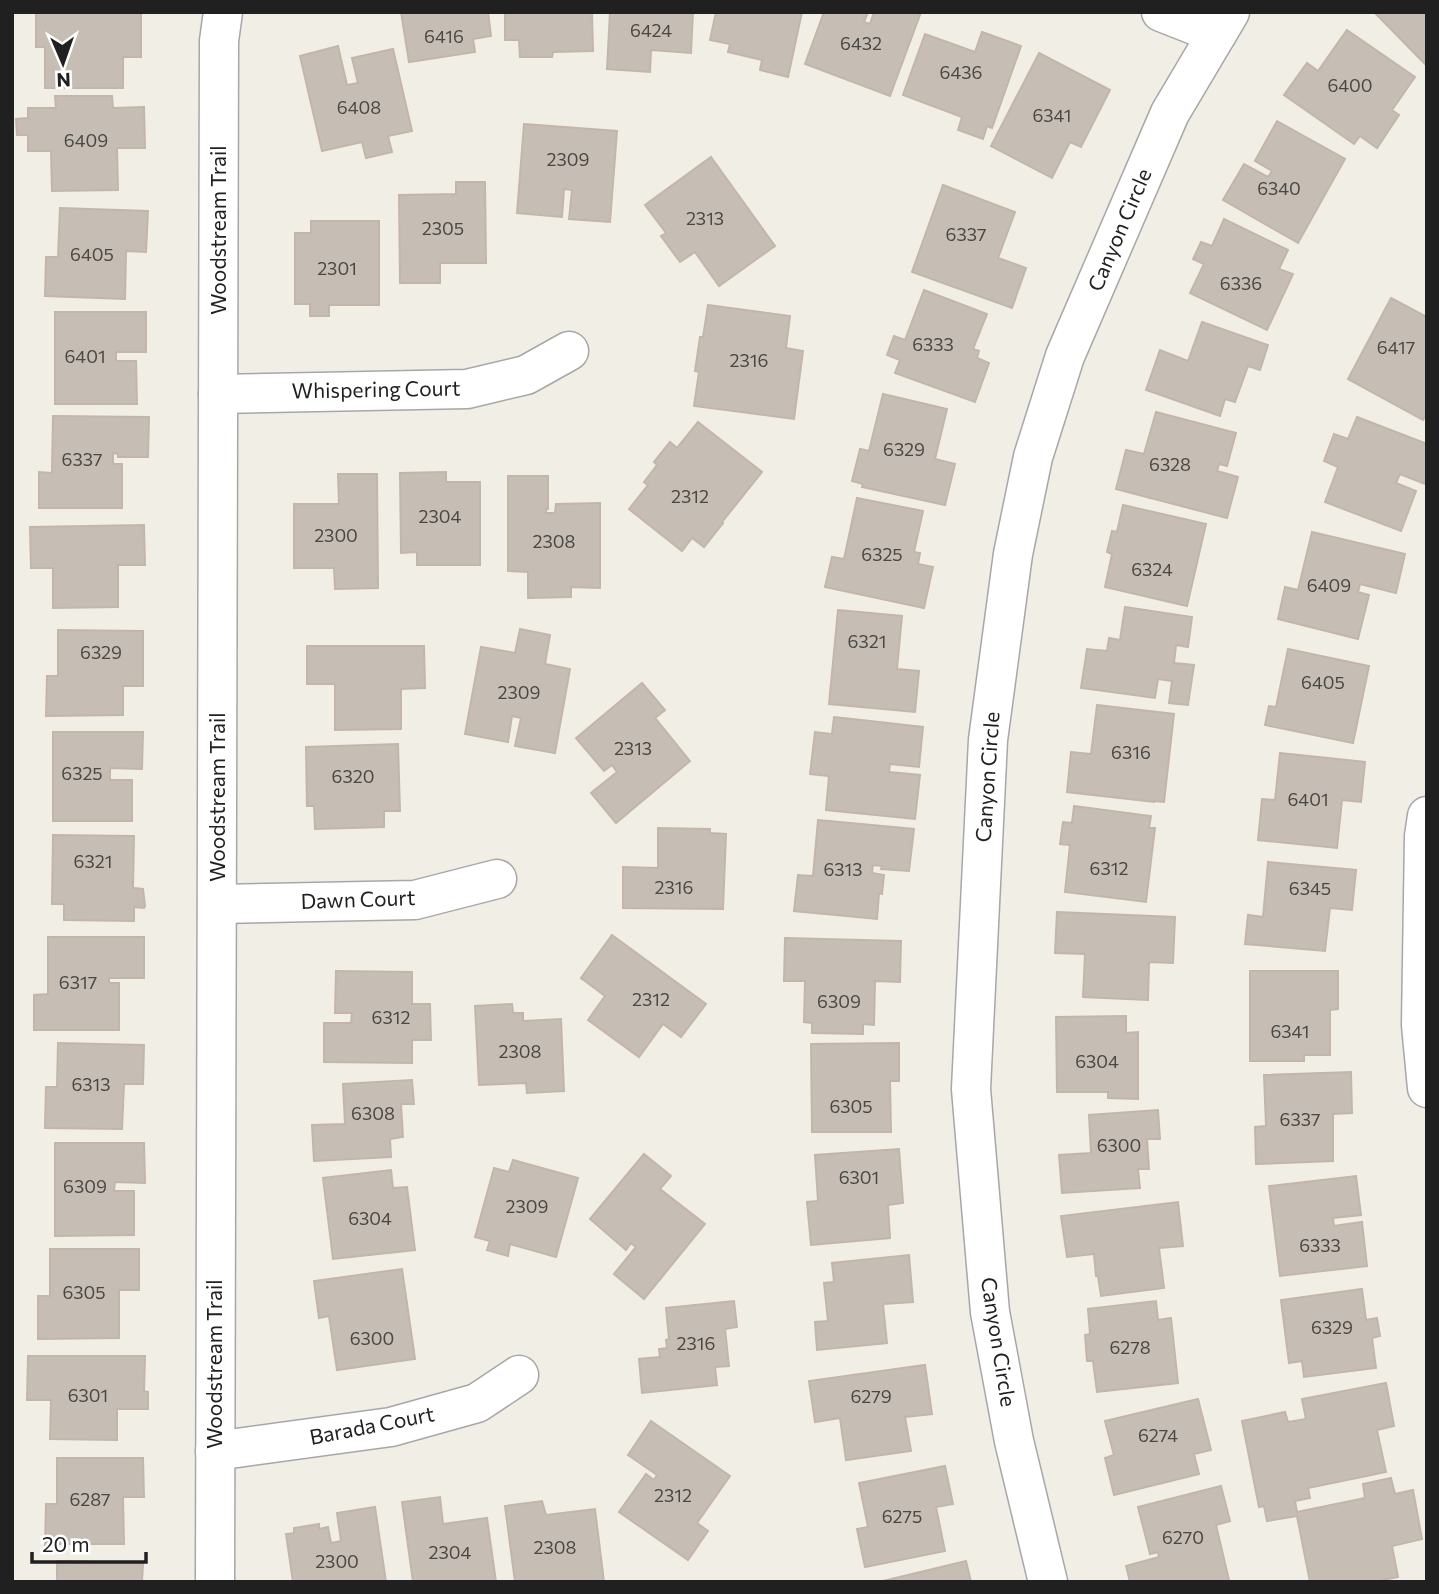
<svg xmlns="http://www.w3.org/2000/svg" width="1439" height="1594" viewBox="0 0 1439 1594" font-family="Commissioner,sans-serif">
	<rect width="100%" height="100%" fill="#f1eee6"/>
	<!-- building -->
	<g fill="#c6beb5" stroke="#c3b6a8" stroke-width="2">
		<path d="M36,12h105v45h-18v31h-78v-41h-9z"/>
		<path d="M401,12h87l3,24 -18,3 2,13 -66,10z"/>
		<path d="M505,12h87l1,39 -40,1 -1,5h-32l-1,-17h-14z"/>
		<path d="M610,12h83l-2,41 -40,-3 -1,22 -43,-3z"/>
		<path d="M716,12h86l-14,65 -28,-7 2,-10 -34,-8 2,-8 -20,-4z"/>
		<path d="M824,12h44l-4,10 6,2 4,-12h47l-31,84 -85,-32z"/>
		<path d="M1374,12h53v54z"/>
		<path d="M1347,30l68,47 -23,33 7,5 -22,33 -17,-12 -6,8 -70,-49 23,-32 11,8z"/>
		<path d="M982,32l39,14 -29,82 -5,-2 -4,13 -25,-9 4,-13 -59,-22 22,-61 50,18z"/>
		<path d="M338,46l9,39 11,-2 -6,-25 41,-9 19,82 -24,5 4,16 -26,6 -4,-16 -40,9 -22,-95z"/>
		<path d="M1039,53l71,37 -29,57 -11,-5 -18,36 -61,-32z"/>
		<path d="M55,96h57l1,12 31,-1 1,41h-28l1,42 -66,1 -1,-40h-23v-16h-11l-1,-16 12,-1v-10h28z"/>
		<path d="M1277,121l68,38 -47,84 -75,-43 21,-36 24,13 4,-6 -17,-10z"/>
		<path d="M524,124l93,7 -7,91 -41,-3 3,-29 -8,-1 -2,28 -45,-4z"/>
		<path d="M711,157l64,89 -56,40 -24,-34 -15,10 -19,-26 5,-3 -21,-28z"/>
		<path d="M456,182h29l1,81h-46v20h-40l-1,-88 57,-1z"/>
		<path d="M943,185l72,27 -17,46 28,10 -14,40 -100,-36z"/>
		<path d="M60,208l88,3 -2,41 -20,-1 -1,48 -80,-3 1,-39h12z"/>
		<path d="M1224,219l64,31 -9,19 14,5 -26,56 -77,-37 14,-29 -11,-5 8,-17 11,4z"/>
		<path d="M311,221h68v84h-50v11h-19v-12h-15v-71h16z"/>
		<path d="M924,290l63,24 -14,35 6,2 -2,7 12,5 -14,39 -80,-29 5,-13 -13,-5 7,-19 11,4z"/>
		<path d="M1391,298l36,19v96l-4,7 -75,-41z"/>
		<path d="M708,305l82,11 -4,32 17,3 -9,68 -100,-13 5,-34 -4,-1 5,-34h3z"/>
		<path d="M55,312h91v40h-30v9h20l1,43h-82z"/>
		<path d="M1202,322l66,23 -8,25 -12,-4 -13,36 -10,-3 -5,17 -74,-26 14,-40 28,11z"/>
		<path d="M883,394l64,15 -12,50 20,5 -10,41 -83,-18 1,-3 -11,-3 8,-32 9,2z"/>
		<path d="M1156,412l80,21 -9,33 -8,-2 -2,7 21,6 -11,41 -111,-29 10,-39 18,4z"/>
		<path d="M53,416l96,1 -1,40h-30v-3l-5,-1v11h9v44h-83v-36l13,1z"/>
		<path d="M1357,417l70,27v36l-2,4 -25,-10 -4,9 20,8 -15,40 -76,-29 13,-35 -14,-6 10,-27 14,5z"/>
		<path d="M698,422l64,50 -40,50 1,1 -19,24 -12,-9 -10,13 -53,-42 19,-24 -4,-3 13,-17 -3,-3 16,-20 7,6z"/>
		<path d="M446,472v10h34v83h-63v-13l-16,1 -1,-80z"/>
		<path d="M338,474h39l1,114 -43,1 -1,-21h-40v-64h45z"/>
		<path d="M508,476h40v33h-2v4h9l1,-9 44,-1v85l-29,-1v10l-43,1v-26l-20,-1z"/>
		<path d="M857,498l66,13 -9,41 6,1 -2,11 15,3 -9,41 -99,-21 7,-30 12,2z"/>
		<path d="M1123,505l83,19 -19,82 -82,-19 7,-33 -5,-2 5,-21 5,1z"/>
		<path d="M144,525l1,40h-27v42l-65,1v-40h-22l-1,-41z"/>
		<path d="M1312,532l93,22 -9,39 -36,-9 -2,8 11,3 -11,44 -80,-20 7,-32 13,3z"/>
		<path d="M1125,607l67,10 -4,30 -12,-2 -2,18 20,2 -6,40 -19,-2 3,-22 -14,-2 -3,19 -74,-10 6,-39 20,2 2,-13 11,2z"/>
		<path d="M838,610l64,6 -5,53 22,2 -4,41 -86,-8z"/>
		<path d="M520,629l30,6 -5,29 25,5 -15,84 -40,-7 6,-28 -9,-2 -4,26 -43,-8 16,-87 34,6z"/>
		<path d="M58,630l85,1v55h-20v29l-77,1 1,-40h11z"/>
		<path d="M307,646h117l1,42 -24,1v40l-66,1v-46h-28z"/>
		<path d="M1288,649l81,17 -16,77 -88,-18 4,-19 7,1z"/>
		<path d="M642,683l23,27 -10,8 35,43 -74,62 -25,-30 26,-21 -5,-7 -8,6 -28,-33z"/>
		<path d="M1097,705l77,9 -10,88 -10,-1v1l-87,-10 4,-40 20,2z"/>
		<path d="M834,717l89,10 -4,40 -29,-3 -1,8 31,3 -5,44 -89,-9 3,-34 -19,-2 5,-42 17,2z"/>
		<path d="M53,732h90l-1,37 -32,-1v12h22v41h-79z"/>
		<path d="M398,744l2,67h-16v16l-69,2 -1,-23h-7l-1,-59z"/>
		<path d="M1280,753l85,9 -4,40 -19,-2 -5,48 -79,-8 4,-41 13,1z"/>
		<path d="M1074,806l77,10 -2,12h6l-9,74 -81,-10 5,-47 -10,-1 3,-22 9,1z"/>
		<path d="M818,820l96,9 -5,42 -28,-2 1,-3 -9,-1 -1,8 12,2 -2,19 -3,-1 -2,26 -83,-8 4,-36 15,1z"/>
		<path d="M658,828l52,1v4l16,1 -3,75 -100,-1v-41l35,1z"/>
		<path d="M53,835l81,1 -1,52 10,1 2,17 -1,2 -10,-1v14l-70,-1v-16h-12z"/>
		<path d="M1268,862l88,8 -4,40 -22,-2 -5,43 -80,-7 3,-29 15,2z"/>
		<path d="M1057,912l118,5 -2,46 -24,-1 -1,38 -65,-3 2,-43 -30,-1z"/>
		<path d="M612,935l94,69 -25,33 -18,-13 -24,33 -51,-37 17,-24 -24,-18z"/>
		<path d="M48,937h96v41h-35v5h10v47h-85v-35l14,-1z"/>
		<path d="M785,938l116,3 -1,41 -25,-1 -1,44 -11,-1v10l-51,-1v-10l-8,-1 1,-41h-21z"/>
		<path d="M336,971l76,1v32h18l1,36h-19v23l-88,-1v-39h27l1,-10h-17z"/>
		<path d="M1250,971h88v38l-8,1v45h-26v6h-54z"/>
		<path d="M512,1004l1,9h10v8l38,-2 3,72 -37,2 -1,-10 -47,2 -4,-79z"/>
		<path d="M1126,1016v17l12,-1v67l-30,-1v-6h-51l-1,-75z"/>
		<path d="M58,1043l86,2 -1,39h-19l-2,45 -77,-1 1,-41h11z"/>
		<path d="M899,1043v38h-9l1,51h-79l-1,-88z"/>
		<path d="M1351,1072l1,41 -19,1v47l-77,3 -1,-37 11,-1 -2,-51z"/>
		<path d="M412,1080l2,24h-13l2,33 -13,2 1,18 -77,4 -2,-36 33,-1 -2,-40z"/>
		<path d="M1158,1110l2,29h-13l2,30h-11l2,19 -78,5 -3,-38 32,-2 -2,-38z"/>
		<path d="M55,1143h89l1,40 -30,-1 -1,9h20v44l-79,1z"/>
		<path d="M899,1149l4,54 -15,2 2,33 -79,7 -4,-43 11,-1 -3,-46z"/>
		<path d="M644,1154l27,22 -11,13 45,35 -61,75 -30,-25 22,-27 -5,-4 -5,7 -36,-31z"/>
		<path d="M513,1160l65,18 -22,79 -46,-13 -2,12 -21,-6 3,-9 -15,-4 19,-69 15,4z"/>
		<path d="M391,1170l2,18 14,-1 8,63 -82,9 -10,-81z"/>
		<path d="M1356,1176l5,39 -28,3 1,8 28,-4 5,44 -87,10 -11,-90z"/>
		<path d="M1178,1202l5,44 -24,2 5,40 -63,8 -3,-20h-2l-2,-22 -27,3 -6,-41z"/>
		<path d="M50,1249h89v41h-20v48l-81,1v-43h12z"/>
		<path d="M909,1255l4,47 -30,2 4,39 -70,7 -2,-28 13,-1 -4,-38 10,-1 -2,-19z"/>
		<path d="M402,1269l13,90 -78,11 -8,-54 -10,2 -5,-37z"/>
		<path d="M1362,1289l4,31 11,-2 3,18 -8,2 4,30 -72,9 -2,-16 -13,2 -8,-63z"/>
		<path d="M734,1301l3,26 -12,2 4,37 -14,1 2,18 -75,8 -3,-34 21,-2 -1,-8 8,-1 -1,-8 3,-1 -3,-31z"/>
		<path d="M1156,1301l2,19 13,-2 7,65 -81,9 -4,-31h-6l-2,-26 5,-1 -2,-25z"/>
		<path d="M28,1356h117l-1,35 4,1v17h-31v31l-67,-1 1,-39h-24z"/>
		<path d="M925,1365l7,49 -27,3 6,34 -65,9 -6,-42 -25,4 -6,-41z"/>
		<path d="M1386,1383l8,43 -17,4 9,42 -78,16 2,10 -15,3 2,11 68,-14 -2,-14 28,-6 4,16 18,-4 9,49 -30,7 6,31 -25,5h-63l-13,-66 -30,5 -3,-15 -5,1 -17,-86 43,-9 3,10 18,-3 -4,-20z"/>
		<path d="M1198,1399l13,51 -17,4 5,20 -85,21 -9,-37 9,-3 -9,-34z"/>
		<path d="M651,1421l79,55 -33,47 11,8 -20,29 -69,-48 27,-38 8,6 3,-5 -29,-20z"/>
		<path d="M57,1458h86l1,39h-21l1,47h-66v3l-13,-1 1,-42h11z"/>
		<path d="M945,1466l8,38 -17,3 9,44 -80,16 -8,-38 11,-2 -9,-44z"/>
		<path d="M1221,1486l9,35 -14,4 13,55 -8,2h-91l-4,-16 33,-9 -1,-5 -8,2 -12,-47z"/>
		<path d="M440,1497l3,27 44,-6 9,64h-83l-11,-80z"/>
		<path d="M542,1501l4,14 49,-6 9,73h-89l-10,-76z"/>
		<path d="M375,1507l11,75h-93l-7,-48 8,-1v-5l25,-4v5l9,-2 3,16 10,-2 -4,-28z"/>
		<path d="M57,1561l86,2 -1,19h-85z"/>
		<path d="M966,1561l5,21h-92z"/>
	</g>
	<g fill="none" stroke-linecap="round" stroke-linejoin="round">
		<!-- minor casing -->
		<g stroke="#a7a7a7" stroke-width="41">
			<g id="minor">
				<path d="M1161,12l56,22"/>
				<path d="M218,394l249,-5 59,-14 43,-24"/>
				<path d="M1427,816l-3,20 -3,189 6,63"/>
				<path d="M218,904l197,-4 82,-21"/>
				<path d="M215,1451l176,-24 86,-24 42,-28"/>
				<path d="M215,1582l4,-1541 4,-29"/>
				<path d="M1048,1582l-34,-141 -24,-129 -19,-223 17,-349 25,-186 20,-97 32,-101 105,-243 60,-101"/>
			</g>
		</g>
		<!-- minor -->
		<use href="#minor" stroke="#fff" stroke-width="38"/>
	</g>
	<g text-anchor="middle" stroke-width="7" stroke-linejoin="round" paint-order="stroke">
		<!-- number labels -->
		<g font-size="18" fill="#4a4845">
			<text x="651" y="37">6424</text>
			<text x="444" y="43">6416</text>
			<text x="861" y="50">6432</text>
			<text x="961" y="79">6436</text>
			<text x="1350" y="92">6400</text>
			<text x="359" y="114">6408</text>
			<text x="1052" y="122">6341</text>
			<text x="86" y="147">6409</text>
			<text x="568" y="166">2309</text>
			<text x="1279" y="195">6340</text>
			<text x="705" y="225">2313</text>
			<text x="443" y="235">2305</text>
			<text x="966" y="241">6337</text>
			<text x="92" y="261">6405</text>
			<text x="337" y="275">2301</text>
			<text x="1241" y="290">6336</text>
			<text x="933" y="351">6333</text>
			<text x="1396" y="354">6417</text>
			<text x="85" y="363">6401</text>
			<text x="749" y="367">2316</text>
			<text x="904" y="456">6329</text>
			<text x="82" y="466">6337</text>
			<text x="1170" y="471">6328</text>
			<text x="690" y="503">2312</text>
			<text x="440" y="523">2304</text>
			<text x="336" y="542">2300</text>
			<text x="554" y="548">2308</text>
			<text x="882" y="561">6325</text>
			<text x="1152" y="576">6324</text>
			<text x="1329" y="592">6409</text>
			<text x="867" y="648">6321</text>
			<text x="101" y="659">6329</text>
			<text x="1323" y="689">6405</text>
			<text x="519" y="699">2309</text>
			<text x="633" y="755">2313</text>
			<text x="1131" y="759">6316</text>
			<text x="82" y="780">6325</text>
			<text x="353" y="783">6320</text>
			<text x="1308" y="806">6401</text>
			<text x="93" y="868">6321</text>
			<text x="1109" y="875">6312</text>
			<text x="843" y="876">6313</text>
			<text x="674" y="894">2316</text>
			<text x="1310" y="895">6345</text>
			<text x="78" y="989">6317</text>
			<text x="651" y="1006">2312</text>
			<text x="839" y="1008">6309</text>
			<text x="391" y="1024">6312</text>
			<text x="1290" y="1038">6341</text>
			<text x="520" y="1058">2308</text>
			<text x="1097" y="1068">6304</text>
			<text x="91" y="1091">6313</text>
			<text x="851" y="1113">6305</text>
			<text x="373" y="1120">6308</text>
			<text x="1300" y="1126">6337</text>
			<text x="1119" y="1152">6300</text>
			<text x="859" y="1184">6301</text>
			<text x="85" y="1193">6309</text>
			<text x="527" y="1213">2309</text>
			<text x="370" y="1225">6304</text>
			<text x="1320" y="1252">6333</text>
			<text x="84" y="1299">6305</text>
			<text x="1332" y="1334">6329</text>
			<text x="372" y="1345">6300</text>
			<text x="696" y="1350">2316</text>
			<text x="1130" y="1354">6278</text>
			<text x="88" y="1402">6301</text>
			<text x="871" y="1403">6279</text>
			<text x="1158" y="1442">6274</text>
			<text x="673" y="1502">2312</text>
			<text x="90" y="1506">6287</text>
			<text x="902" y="1523">6275</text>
			<text x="1183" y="1544">6270</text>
			<text x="555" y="1554">2308</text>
			<text x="450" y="1559">2304</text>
			<text x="337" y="1568">2300</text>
		</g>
		<!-- street labels -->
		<g font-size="21" fill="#202020" stroke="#fff">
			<text transform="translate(219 230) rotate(-90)" y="7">Woodstream Trail</text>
			<text transform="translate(1120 230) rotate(-67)" y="7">Canyon Circle</text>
			<text transform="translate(376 390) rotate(-1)" y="7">Whispering Court</text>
			<text transform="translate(988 777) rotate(-86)" y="7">Canyon Circle</text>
			<text transform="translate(218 797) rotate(-90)" y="7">Woodstream Trail</text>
			<text transform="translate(358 900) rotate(-2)" y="7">Dawn Court</text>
			<text transform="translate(998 1342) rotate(81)" y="7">Canyon Circle</text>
			<text transform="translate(215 1364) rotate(-90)" y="7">Woodstream Trail</text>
			<text transform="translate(372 1426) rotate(-11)" y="7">Barada Court</text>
		</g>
	</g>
	<!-- border -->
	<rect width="1439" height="1594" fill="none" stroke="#202020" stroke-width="28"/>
	<!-- north arrow -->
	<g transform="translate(63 63) rotate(178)" stroke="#ffffff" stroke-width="5" paint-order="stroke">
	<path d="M0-5L12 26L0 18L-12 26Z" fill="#202020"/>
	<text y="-10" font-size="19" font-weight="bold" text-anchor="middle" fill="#202020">N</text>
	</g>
	<!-- scale -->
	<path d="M32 1552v10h114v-10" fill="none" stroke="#202020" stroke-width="3.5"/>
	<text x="42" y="1552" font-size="21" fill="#202020" stroke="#ffffff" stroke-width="5" paint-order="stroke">20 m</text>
</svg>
